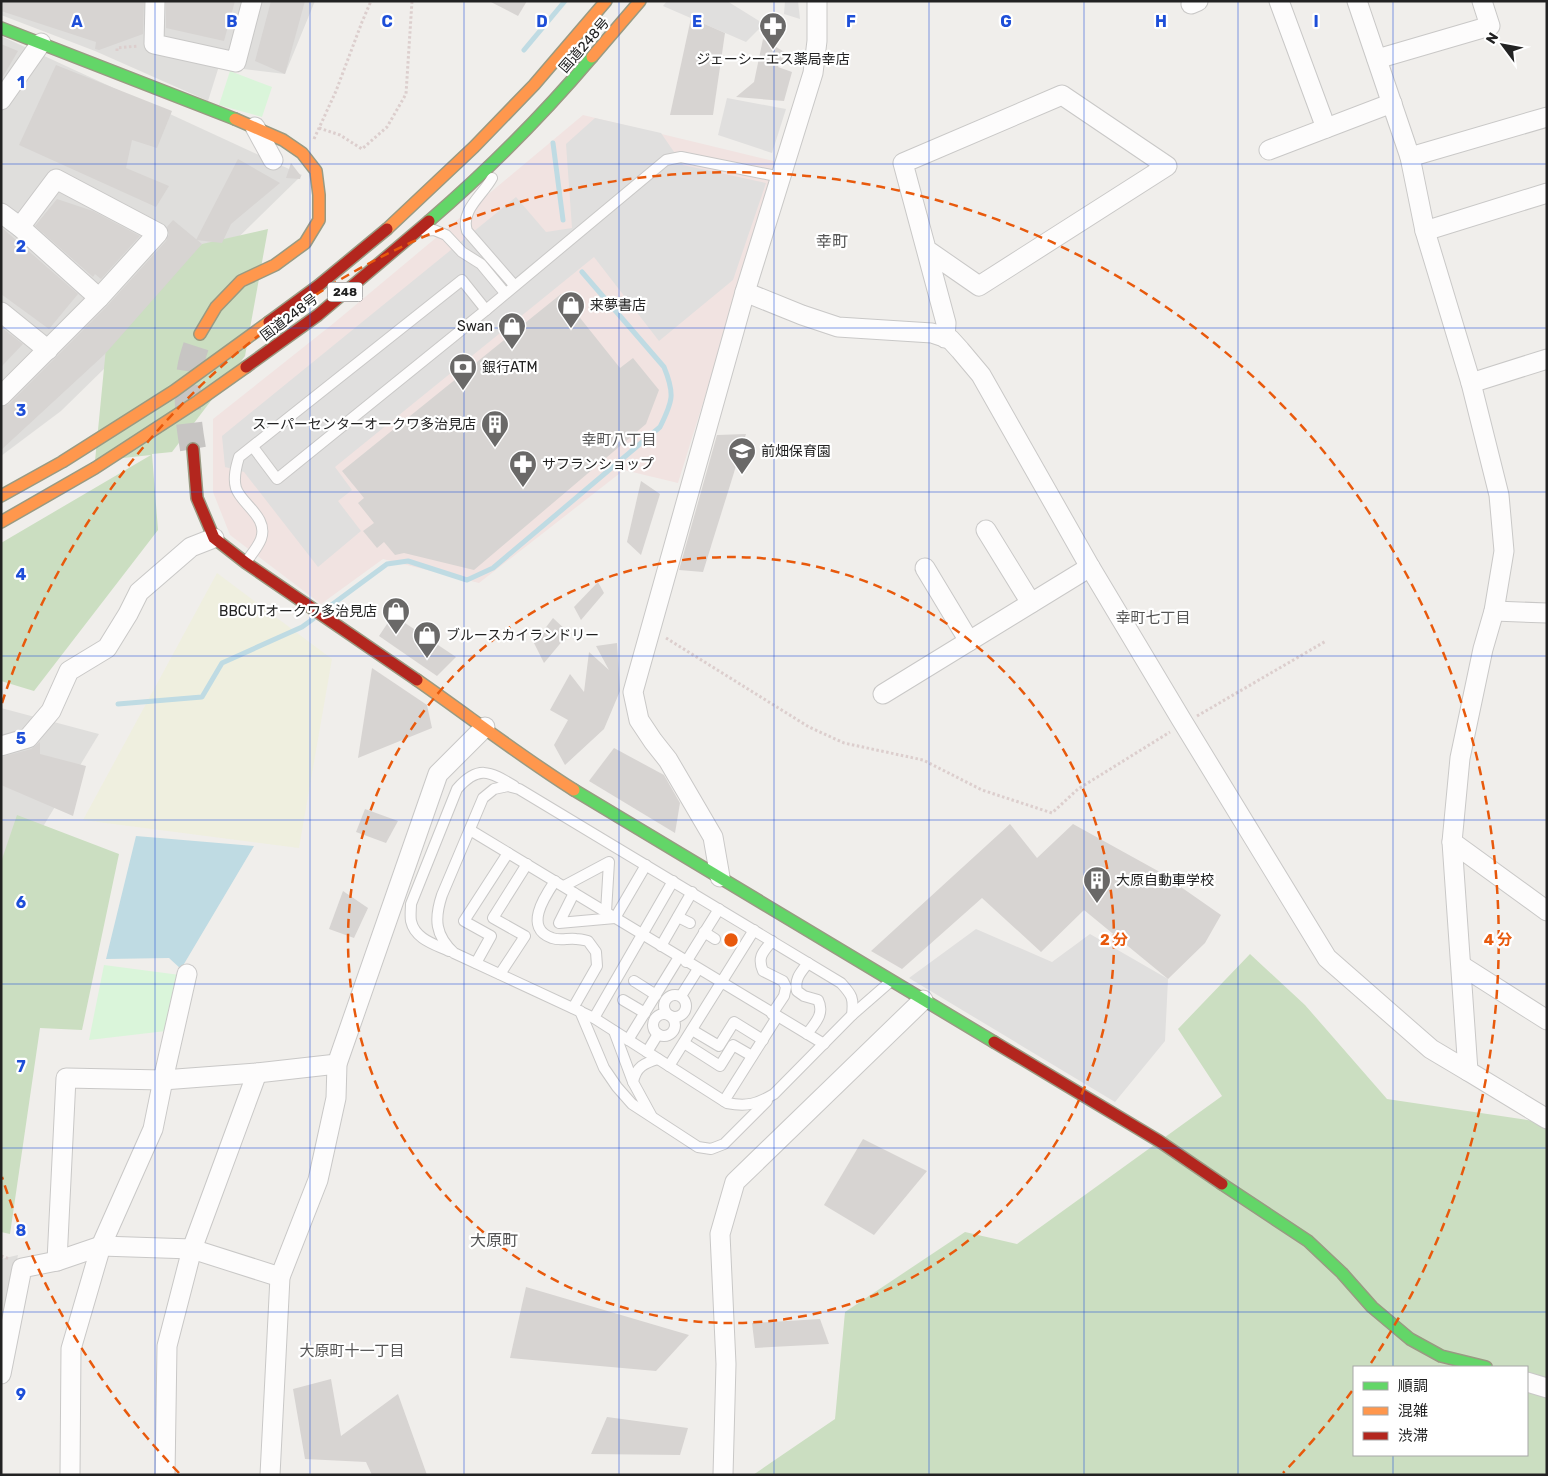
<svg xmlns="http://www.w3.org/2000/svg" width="1548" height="1476" viewBox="0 0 1548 1476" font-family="Rubik,'Noto Sans JP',sans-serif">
	<rect width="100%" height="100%" fill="#f0eeeb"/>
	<!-- residential -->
	<g fill="#dfdedc">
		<path d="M1,1h314l-30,73 -66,-8 -11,35 -113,-50 -94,-36z"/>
		<path d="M1,36l301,139 -241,236 -60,45z"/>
		<path d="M1,708l98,26 -98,162z"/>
		<path d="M18,1255l-17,79v-75z"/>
	</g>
	<!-- commercial -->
	<path fill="#f1e3e1" d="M583,115l195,47 -100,321 -54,-13 -145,113 -96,-24 -62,45 -91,-69 -17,-43v-73l121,-96z"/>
	<!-- farmland -->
	<path fill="#efefdf" d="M217,573l115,86 -33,189 -216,-28z"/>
	<!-- forest -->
	<g fill="#cbdec1" fill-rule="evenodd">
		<path d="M268,229l-23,127 -73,96 -20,2 6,76 -124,161 -33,-10v-138l150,-88 -56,6 13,-134 94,-83z"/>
		<path d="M17,815l102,39 -37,176 -42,-2 -30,206 -9,-2v-370z"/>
		<path d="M1250,954l55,51 82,94 160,24v352h-794l82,-56 10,-107 120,-80 52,12 205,-148 -44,-67zM1354,1367h173v88h-173z"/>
	</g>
	<!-- park -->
	<g fill="#daf5da">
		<path d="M230,71l42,16 -10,30 -43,-12z"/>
		<path d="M104,965l76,10 -14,56 -77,9z"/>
	</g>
	<!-- parking -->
	<g fill="#e0dfde">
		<path d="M667,1h60l37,23 -18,18 -83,-36z"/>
		<path d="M785,1h13l2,18 -16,-5z"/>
		<path d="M727,98l59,11 -14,44 -54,-18z"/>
		<path d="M595,118l66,15 22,32 83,18 -33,97 -74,61 -65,-84 -259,210 17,23 -14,11 23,30 -43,36 -74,-95 -19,-5 -3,-31 294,-239 30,35 26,-4 -6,-84z"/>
		<path d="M976,929l76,33 38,-28 78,45 -3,62 -50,61 -206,-124z"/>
	</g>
	<!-- water -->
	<path fill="#bfdbe3" d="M136,836l118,10 -73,123 -12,-11 -63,1z"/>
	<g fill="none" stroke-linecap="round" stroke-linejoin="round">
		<!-- stream -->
		<g stroke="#bfdbe3" stroke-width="5">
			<path d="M524,50l41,-49"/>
			<path d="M553,143l10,77"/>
			<path d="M326,609l61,-45 21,-3 59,19 26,-12 167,-141c13,-26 15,-33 4,-60l-82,-95"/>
			<path d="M118,704l84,-7 20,-34 80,-36 11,-8"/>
		</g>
	</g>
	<!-- building -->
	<g fill="#d7d4d2">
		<path d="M1,1h143l-1,33 -44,16 -4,-1 1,-7 -95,-31z"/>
		<path d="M166,1h69l-11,40 -58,-13z"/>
		<path d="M271,1h34l-20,73 -30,-13z"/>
		<path d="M489,1h38l-9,15z"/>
		<path d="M691,18l34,15 -12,82h-43z"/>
		<path d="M763,39l23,14 -8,14 14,5 -8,29 -48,-4 18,-15z"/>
		<path d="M1,44l17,7 -17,29z"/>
		<path d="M56,65l116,46 -15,37 -25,-8 -6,28 43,18 -13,21 -137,-62z"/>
		<path d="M238,159l42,24 -49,41 -9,19 -26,-3z"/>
		<path d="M291,163l10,13 -1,3 -14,-1z"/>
		<path d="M57,199l36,12 47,25 -39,43 -6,-5 -2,3 -58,-51z"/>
		<path d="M173,220l29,24 -97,110 -104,96v-43l8,-3 98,-98 59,-65 3,-7 -2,-7z"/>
		<path d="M1,227l77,67 -29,35 -48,-35z"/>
		<path d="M561,294l59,74 13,-10 26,32 -13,34 -172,146 -70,-17 -9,2 -11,-13 -7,6 -14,-17 11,-8 -16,-20 6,-5 -22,-27z"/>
		<path d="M1,327l22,17 -22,23z"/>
		<path d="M746,434l-43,138 -24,-2 38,-135z"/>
		<path d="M641,481l19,13 -19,61 -14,-13z"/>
		<path d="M598,582l6,11 -23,27 -7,-13z"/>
		<path d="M393,615l63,42 -19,19 -58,-40z"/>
		<path d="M553,618l16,15 -25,30 -10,-20z"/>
		<path d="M617,643l3,48 -16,38 -39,36 -11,-20 14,-25 -18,-10 20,-36 14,18 5,-40 20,18 -13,-24z"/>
		<path d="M372,668l55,37 5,23 -74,30z"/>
		<path d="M40,742v12l46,12 -13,50 -72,-31v-28l30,-8z"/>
		<path d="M614,748l50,27 16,28 -5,30 -86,-52z"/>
		<path d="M365,809l33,12 -12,22 -30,-11z"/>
		<path d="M1010,824l27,34 36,-34 85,47 63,44 -16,28 -37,36 -84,-69 -43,42 -59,-54 -80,71 -31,-18z"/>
		<path d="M343,891l25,17 -14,30 -25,-9z"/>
		<path d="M863,1139l64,32 -53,64 -50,-30z"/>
		<path d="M526,1287l163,48 -33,36 -146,-13z"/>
		<path d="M820,1319l9,25 -74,4 -3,-25z"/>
		<path d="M331,1379l10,57 57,-42 29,81h-55l-6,-13 -61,-3 -12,-70z"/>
		<path d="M607,1417l81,11 -8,27 -89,-1z"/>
	</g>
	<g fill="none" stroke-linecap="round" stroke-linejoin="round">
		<!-- secondary-tunnel -->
		<path stroke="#c7c5c3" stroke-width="26" stroke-dasharray="26 13" stroke-linecap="butt" d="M193,449c-5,-28 -8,-56 -2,-85 2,-10 6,-20 9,-30"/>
		<!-- lane casing -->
		<g stroke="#c9c8c7" stroke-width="12">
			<g id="lane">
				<path d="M492,178c-9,17 -32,32 -25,53l47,54"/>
				<path d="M424,231l10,-1 12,5 16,17 19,12 24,29"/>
				<path d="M253,447l24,32 209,-169 180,-150 15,-3 100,20"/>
				<path d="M246,562c5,-7 12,-15 15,-23 8,-22 -20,-35 -25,-51 -3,-10 0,-21 3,-31l223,-177 24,30"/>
				<path d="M508,786l11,3 322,194c11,12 13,15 11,32l-78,79c-17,10 -27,13 -47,9l-133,-85 -140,-65c-19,-18 -20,-34 -12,-58l41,-97 11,-9z"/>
				<path d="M470,830l354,214"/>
				<path d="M555,881c-10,15 -32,47 -3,57 8,3 16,0 24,1 4,0 8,1 12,2l8,11 1,14 -24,42"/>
				<path d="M564,886l45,-24 -3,50"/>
				<path d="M574,893l-15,30 56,-5 31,-53"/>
				<path d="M678,917l12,6"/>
				<path d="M704,932l11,7"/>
				<path d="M772,941c-9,11 -15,16 -9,30l20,10 3,6 -2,9 -12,18"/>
				<path d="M661,946l31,-54"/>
				<path d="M449,951c-15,-7 -34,-12 -38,-30 -1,-5 0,-12 0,-17l46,-115c21,-24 32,-18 57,-3"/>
				<path d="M686,962l33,-53"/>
				<path d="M476,963l15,-27 -27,-15 44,-68"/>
				<path d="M500,974l25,-38 -32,-18 34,-54"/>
				<path d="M634,981l22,14"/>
				<circle cx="675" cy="1006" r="11"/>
				<path d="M681,996l17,-27"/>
				<path d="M623,1000l22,13"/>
				<path d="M580,1011l24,57 13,19 15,17 66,43 13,2 13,-5 43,-43"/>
				<circle cx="664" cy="1025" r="11"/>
				<path d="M852,1015l39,-34"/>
				<path d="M594,1018l79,-137"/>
				<path d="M692,1030l27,16 15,-24 29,18"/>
				<path d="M614,1031l19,51"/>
				<path d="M807,1034c8,-11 18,-20 11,-34l-14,-4 -7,-5c-3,-12 4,-19 11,-28"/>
				<path d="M628,1040l51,-83"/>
				<path d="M684,1043l36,23 13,-21 19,11"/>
				<path d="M647,1052l11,-18"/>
				<path d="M669,1066l85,-136"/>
				<path d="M724,1101l53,-84"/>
				<path d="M651,1115l-18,-33c3,-15 11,-19 25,-23"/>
			</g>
		</g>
		<!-- street casing -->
		<g stroke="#c9c8c7" stroke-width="21">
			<g id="street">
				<path d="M155,1l-1,43 82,18 16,-61"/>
				<path d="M1279,1l47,127"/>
				<path d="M1191,4l7,-3"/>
				<path d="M1377,59l113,-33 -8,-25"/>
				<path d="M1,100l40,-57"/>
				<path d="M255,127l18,33"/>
				<path d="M1269,150l123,-47"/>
				<path d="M1410,157l137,-40"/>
				<path d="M1,213l19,14 79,71"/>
				<path d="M1425,231l122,-38"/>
				<path d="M927,250l52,36 188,-120 -105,-71 -159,68 43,160 -1,15"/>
				<path d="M745,292l57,23 36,12 94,6 18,6 10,11 21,25 109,192 91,152 146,239 104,91 37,22 -16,-229 8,-84 23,-109 11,-38 10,-60 -5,-56 -28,-112 -46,-152 -15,-74 -53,-156"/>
				<path d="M1,312l47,38"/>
				<path d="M1471,383l76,-24"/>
				<path d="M1,396l98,-98 59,-65 -102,-54 -36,48"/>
				<path d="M986,530l45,73"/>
				<path d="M925,568l44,73"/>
				<path d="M1494,611l53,2"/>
				<path d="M883,694l207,-127"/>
				<path d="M1,746l27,-8 23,-27 18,-40 38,-23 21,-34 11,-22 52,-45 23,-9"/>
				<path d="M1452,842l95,69"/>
				<path d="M720,877l-7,-40 -45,-77 -15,-19 -14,-21 -6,-28 112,-400 68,-219 4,-32v-40"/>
				<path d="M1462,966l85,54"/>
				<path d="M1468,1071l79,48"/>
				<path d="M57,1261l9,-183 97,2 24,-106"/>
				<path d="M1,1374l21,-106 35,-7 44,-15 91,3 88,28"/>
				<path d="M1527,1382l20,6"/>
				<path d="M70,1475l1,-126 30,-103 52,-117 10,-49 94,-7 80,-9"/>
				<path d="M165,1475l2,-129 25,-97 65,-176"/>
				<path d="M270,1475l10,-198 38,-97 18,-82 1,-34 101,-290 47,-47"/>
				<path d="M723,1475l3,-111 -6,-130 15,-52 188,-182"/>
			</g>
		</g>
		<!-- fast casing -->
		<g stroke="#999a82" stroke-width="14">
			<g id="fast">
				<path d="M1,28l234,91"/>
				<path d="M429,221c58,-50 113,-105 163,-164"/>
				<path d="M574,790l420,252"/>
				<path d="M1222,1184l86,57 34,32 30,34 38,32 31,17 45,11"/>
			</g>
		</g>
		<!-- slow casing -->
		<g stroke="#999a82" stroke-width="14">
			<g id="slow">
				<path d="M592,57l48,-56"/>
				<path d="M387,229l87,-82 60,-62 72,-84"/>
				<path d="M200,334l16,-27 25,-26 34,-16 30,-22 14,-23v-25l-3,-24 -14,-18 -19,-13 -48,-21"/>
				<path d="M1,496l61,-34 112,-71 95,-69"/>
				<path d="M1,522l94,-54 103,-67 48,-34"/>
				<path d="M417,680c53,37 103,76 157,110"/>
			</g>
		</g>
		<!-- jam casing -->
		<g stroke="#999a82" stroke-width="14">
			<g id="jam">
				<path d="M269,322l49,-36 69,-57"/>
				<path d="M246,367l72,-52 111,-94"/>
				<path d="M193,449l4,49 17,40 32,25 171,117"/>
				<path d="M994,1042l165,99 63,43"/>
			</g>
		</g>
		<!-- path -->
		<g stroke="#dccecd" stroke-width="3" stroke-dasharray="2.5 2.5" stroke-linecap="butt">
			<path d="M117,51v-3l21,-2"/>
			<path d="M319,128l21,7 22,14 25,-22 19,-33 6,-93"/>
			<path d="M314,139l22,-48 26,-69 9,-21"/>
			<path d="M666,638l143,89 35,16 79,17 59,30 70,23 26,-24 92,-57"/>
			<path d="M1197,716l129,-75"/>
			<path d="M1,1256l9,3"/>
		</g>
		<!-- lane -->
		<use href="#lane" stroke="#fdfcfc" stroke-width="10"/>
		<!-- street -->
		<use href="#street" stroke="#fdfcfc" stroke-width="19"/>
		<!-- fast -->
		<use href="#fast" stroke="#63d668" stroke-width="11"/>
		<!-- slow -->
		<use href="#slow" stroke="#ff974d" stroke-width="11"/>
		<!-- jam -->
		<use href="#jam" stroke="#b3261e" stroke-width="11"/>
	</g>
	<!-- grid -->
	<path fill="none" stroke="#1d4ed8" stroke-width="1" stroke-opacity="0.55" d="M155,1v1474M310,1v1474M464,1v1474M619,1v1474M774,1v1474M929,1v1474M1084,1v1474M1238,1v1474M1393,1v1366M1,164h1546M1,328h1546M1,492h1546M1,656h1546M1,820h1546M1,984h1546M1,1148h1546M1,1312h1546M1393,1455v20"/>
	<!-- distance rings -->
	<g fill="none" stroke="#e8590c" stroke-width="2.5" stroke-dasharray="9 6">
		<circle cx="731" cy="940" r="383"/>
		<path d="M1352 1391A767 767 0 0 1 1283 1473M179 1473A767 767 0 0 1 2 1177M2 703A767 767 0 1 1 1371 1363"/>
	</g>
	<!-- icons -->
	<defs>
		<g id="pharmacy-pin" transform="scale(1.4375)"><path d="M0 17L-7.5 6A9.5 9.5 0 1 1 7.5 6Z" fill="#6a6968" stroke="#fff"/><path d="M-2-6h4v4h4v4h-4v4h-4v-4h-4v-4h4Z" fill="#fff"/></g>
		<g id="shop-pin" transform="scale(1.4375)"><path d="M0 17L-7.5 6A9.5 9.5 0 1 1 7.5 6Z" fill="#6a6968" stroke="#fff"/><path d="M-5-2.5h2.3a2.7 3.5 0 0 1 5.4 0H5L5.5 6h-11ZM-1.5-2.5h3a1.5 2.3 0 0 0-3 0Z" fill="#fff"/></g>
		<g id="bank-pin" transform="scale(1.4375)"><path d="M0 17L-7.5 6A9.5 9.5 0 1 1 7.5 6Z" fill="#6a6968" stroke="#fff"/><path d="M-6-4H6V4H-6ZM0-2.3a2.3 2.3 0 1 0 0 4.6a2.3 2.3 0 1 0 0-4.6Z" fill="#fff"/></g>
		<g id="building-pin" transform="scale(1.4375)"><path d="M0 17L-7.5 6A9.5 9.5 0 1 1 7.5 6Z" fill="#6a6968" stroke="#fff"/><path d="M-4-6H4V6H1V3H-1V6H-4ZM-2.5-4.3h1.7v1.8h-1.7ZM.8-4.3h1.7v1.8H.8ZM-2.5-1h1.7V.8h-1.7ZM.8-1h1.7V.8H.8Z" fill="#fff"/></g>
		<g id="school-pin" transform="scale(1.4375)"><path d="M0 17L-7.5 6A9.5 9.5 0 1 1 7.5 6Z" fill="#6a6968" stroke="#fff"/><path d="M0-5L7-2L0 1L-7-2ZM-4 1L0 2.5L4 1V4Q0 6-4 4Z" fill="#fff"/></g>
	</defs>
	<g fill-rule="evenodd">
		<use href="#pharmacy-pin" x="773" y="26"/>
		<use href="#shop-pin" x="571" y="305"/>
		<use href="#shop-pin" x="512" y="326"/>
		<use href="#bank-pin" x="463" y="367"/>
		<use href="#building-pin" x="495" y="424"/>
		<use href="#school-pin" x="742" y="451"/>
		<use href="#pharmacy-pin" x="523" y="464"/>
		<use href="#shop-pin" x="396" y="611"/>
		<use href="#shop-pin" x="427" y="635"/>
		<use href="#building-pin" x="1097" y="880"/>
	</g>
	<g text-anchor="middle" stroke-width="4.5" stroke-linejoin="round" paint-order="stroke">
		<!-- shield labels -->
		<rect fill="#fff" stroke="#646464" stroke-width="1" x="327.5" y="282.5" width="35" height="19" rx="4"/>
		<g font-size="12" font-weight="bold" fill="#222">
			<text x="345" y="296">248</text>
		</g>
		<!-- street labels -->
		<g font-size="14" fill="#222" stroke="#fff">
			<text transform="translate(584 45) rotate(-49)" y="5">国道248号</text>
			<text transform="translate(289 317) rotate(-37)" y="5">国道248号</text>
		</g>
		<!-- poi labels -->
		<g font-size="14" fill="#222" stroke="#fff" text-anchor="start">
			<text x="773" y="64" text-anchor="middle">ジェーシーエス薬局幸店</text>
			<text x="590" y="310">来夢書店</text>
			<text x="493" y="331" text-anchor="end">Swan</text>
			<text x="482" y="372">銀行ATM</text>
			<text x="476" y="429" text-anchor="end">スーパーセンターオークワ多治見店</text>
			<text x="761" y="456">前畑保育園</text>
			<text x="542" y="469">サフランショップ</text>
			<text x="377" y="616" text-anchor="end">BBCUTオークワ多治見店</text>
			<text x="446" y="640">ブルースカイランドリー</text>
			<text x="1116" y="885">大原自動車学校</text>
		</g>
		<!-- neighbourhood labels -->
		<g font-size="15" fill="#555" stroke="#fff">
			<text x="619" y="445">幸町八丁目</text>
			<text x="1153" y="623">幸町七丁目</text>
			<text x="352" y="1356">大原町十一丁目</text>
		</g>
		<!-- quarter labels -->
		<g font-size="16" fill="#555" stroke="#fff">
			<text x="832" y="247">幸町</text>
			<text x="494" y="1246">大原町</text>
		</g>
	</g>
	<g font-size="16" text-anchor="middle" font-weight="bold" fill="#1d4ed8" stroke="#fff" stroke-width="4.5" stroke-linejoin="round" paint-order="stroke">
		<text x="77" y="27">A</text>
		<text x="232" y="27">B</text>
		<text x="387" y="27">C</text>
		<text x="542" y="27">D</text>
		<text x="697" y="27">E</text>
		<text x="851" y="27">F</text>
		<text x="1006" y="27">G</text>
		<text x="1161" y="27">H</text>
		<text x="1316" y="27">I</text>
		<text x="21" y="88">1</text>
		<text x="21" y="252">2</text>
		<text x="21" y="416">3</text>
		<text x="21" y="580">4</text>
		<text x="21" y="744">5</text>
		<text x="21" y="908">6</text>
		<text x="21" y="1072">7</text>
		<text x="21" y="1236">8</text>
		<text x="21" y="1400">9</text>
	</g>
	<circle cx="731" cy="940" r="8" fill="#e8590c" stroke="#fff" stroke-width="2.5"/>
	<g font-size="15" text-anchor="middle" font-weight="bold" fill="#e8590c" stroke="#fff" stroke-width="4.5" stroke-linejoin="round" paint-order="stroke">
		<text x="1114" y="945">2 分</text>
		<text x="1498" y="945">4 分</text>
	</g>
	<!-- border -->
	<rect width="1548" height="1476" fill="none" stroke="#222222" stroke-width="5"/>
	<!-- legend -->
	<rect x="1353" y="1366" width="175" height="90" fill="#ffffff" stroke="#a7a7a7"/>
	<rect x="1363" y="1382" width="25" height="8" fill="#63d668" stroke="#a7a7a7"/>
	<text x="1398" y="1391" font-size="15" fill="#222222">順調</text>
	<rect x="1363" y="1407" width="25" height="8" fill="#ff974d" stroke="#a7a7a7"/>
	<text x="1398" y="1416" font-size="15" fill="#222222">混雑</text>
	<rect x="1363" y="1432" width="25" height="8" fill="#b3261e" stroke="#a7a7a7"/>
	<text x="1398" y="1441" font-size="15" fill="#222222">渋滞</text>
	<!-- north arrow -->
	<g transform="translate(1503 45) rotate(302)" stroke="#ffffff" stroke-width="4" paint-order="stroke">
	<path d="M0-4L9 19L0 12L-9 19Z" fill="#222222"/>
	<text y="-8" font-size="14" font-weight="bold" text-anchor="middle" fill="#222222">N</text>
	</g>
</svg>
